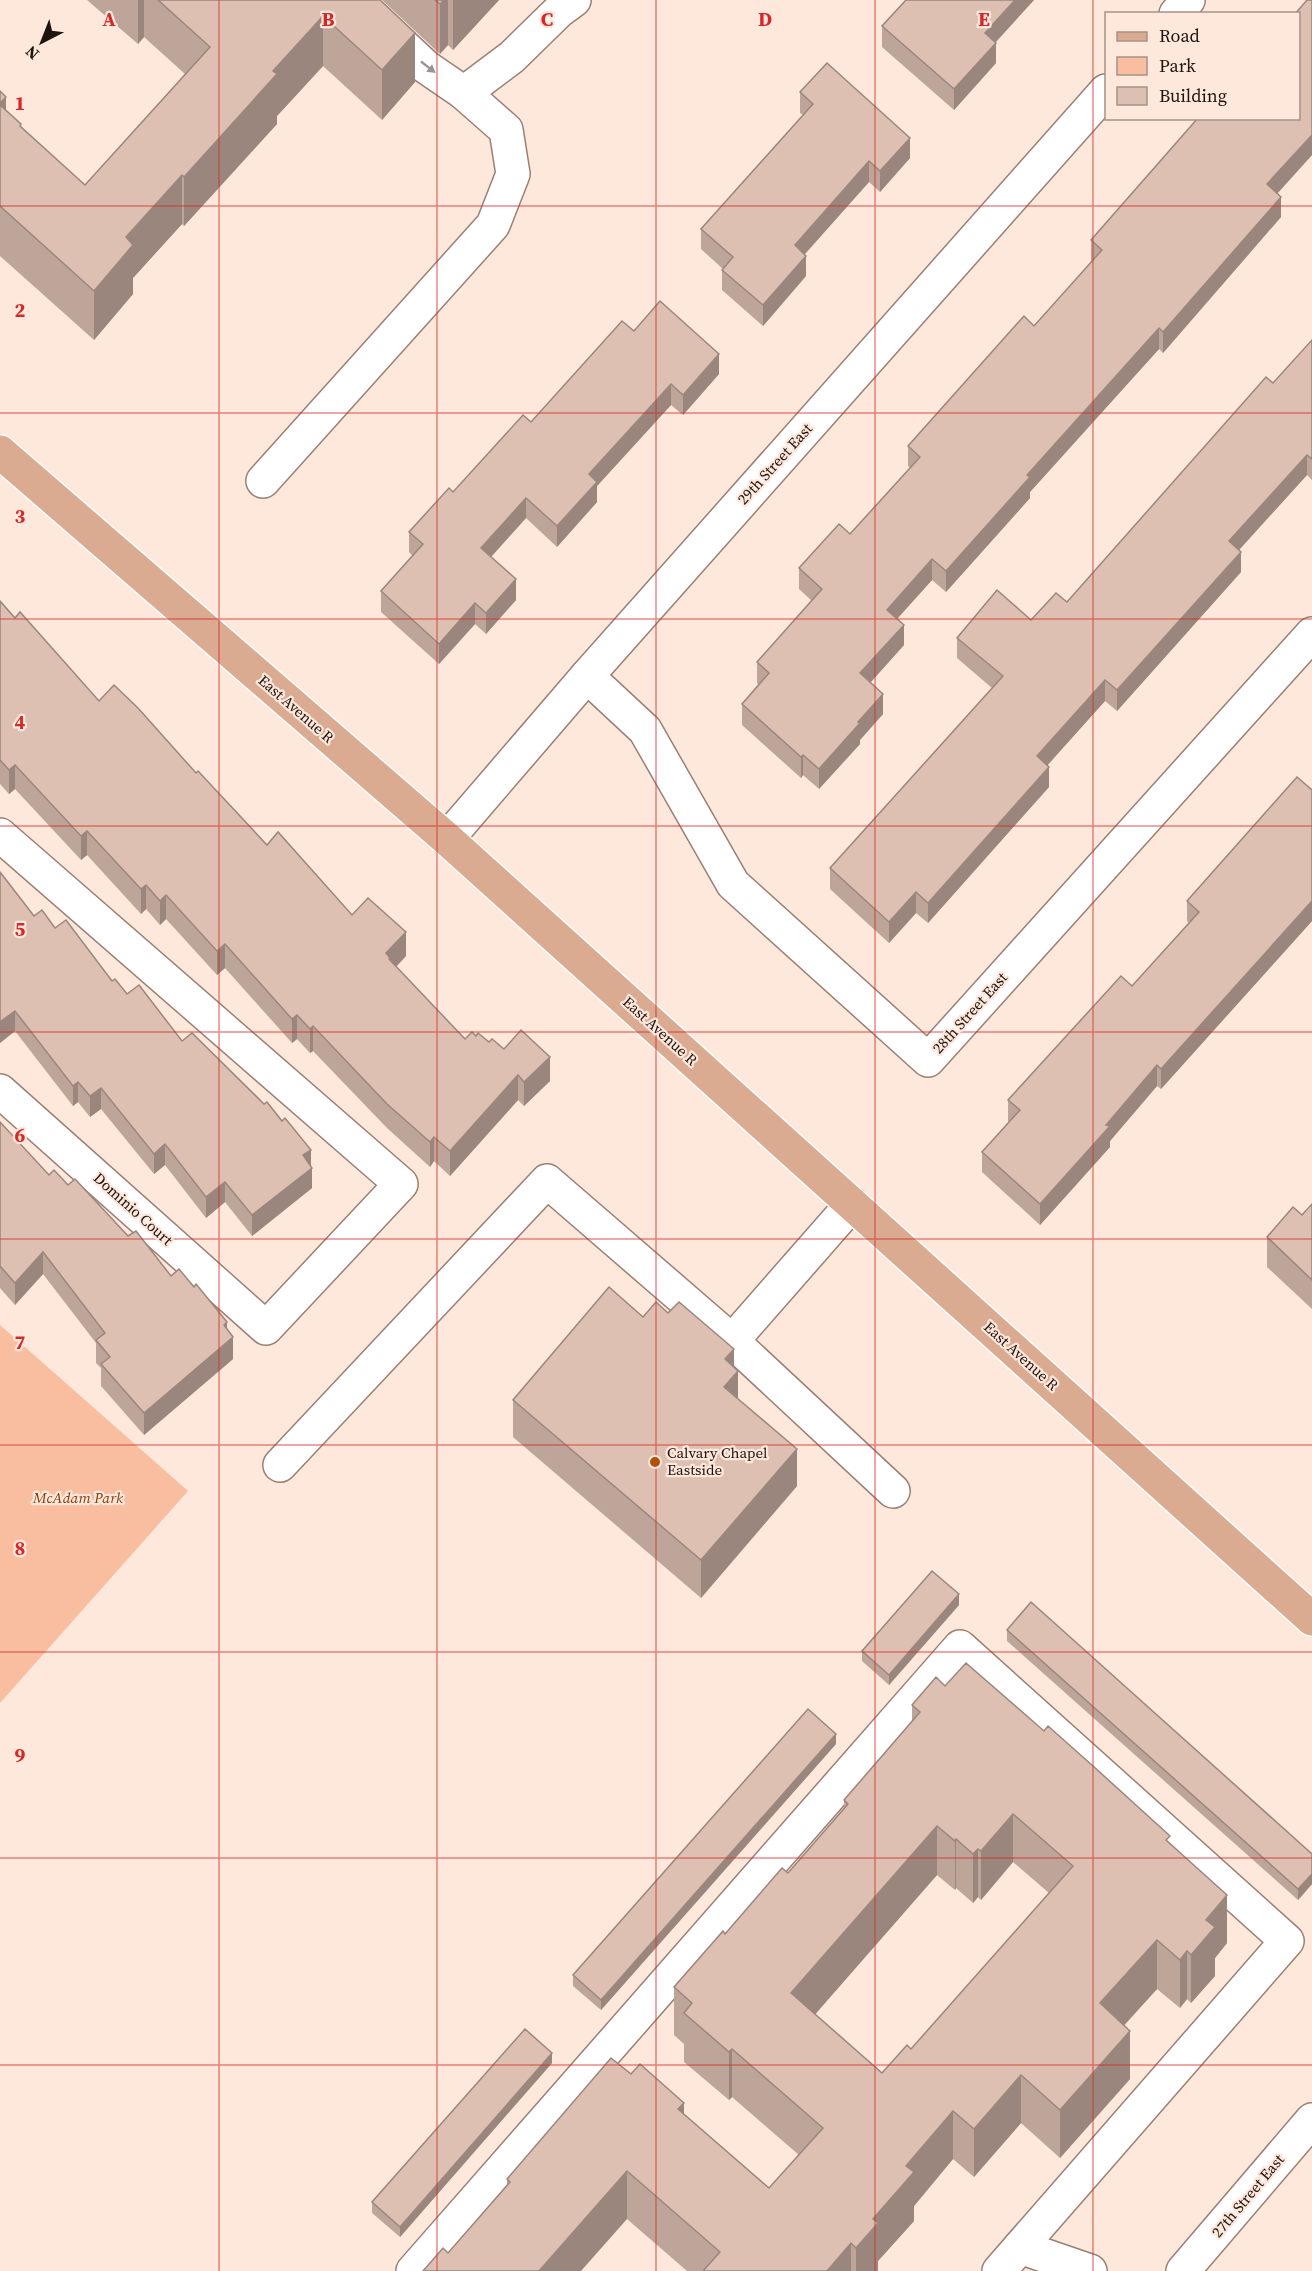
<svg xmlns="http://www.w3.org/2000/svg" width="1312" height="2271" viewBox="0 0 1312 2271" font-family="'Source Serif 4',serif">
	<rect width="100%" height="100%" fill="#fee7db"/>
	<!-- green -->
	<path fill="#f9bea0" d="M0,1325l188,166 -188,212z"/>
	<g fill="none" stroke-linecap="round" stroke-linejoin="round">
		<!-- minor casing -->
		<g stroke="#9a8073" stroke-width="36">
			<g id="minor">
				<path d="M354,0l72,67 38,26 48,-36 47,-46 15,-11"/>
				<path d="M1176,14l12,-14"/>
				<path d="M263,481l230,-256 20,-51 -7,-44 -42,-37"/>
				<path d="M587,676l58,54 88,154 195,176 384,-426"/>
				<path d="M0,835l401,349 -135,144 -266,-237"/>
				<path d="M447,839l140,-163 519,-585"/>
				<path d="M732,1341l120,-137"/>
				<path d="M280,1465l267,-284 185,160 161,150"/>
				<path d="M1020,2247l70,24"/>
				<path d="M413,2271l547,-624 327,294 -288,330"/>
				<path d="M1183,2271l129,-151"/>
			</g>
		</g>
		<!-- major casing -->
		<g stroke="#fff" stroke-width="36">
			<path id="major" d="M0,452l447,387 865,780"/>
		</g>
		<!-- minor -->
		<use href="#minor" stroke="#fff" stroke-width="33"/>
		<!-- major -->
		<use href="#major" stroke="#daaa91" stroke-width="33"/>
	</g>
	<!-- wall -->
	<g fill="#bea599" fill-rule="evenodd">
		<path d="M87,0h293l35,82 -33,38 -59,-54 -46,50v8l-93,102 -2,-2 -49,54v16l-39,46 -94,-84v-165l6,19 15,17 64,58 100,-111 -41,-37 -6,7z"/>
		<path d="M382,0h117l-46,50 -5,-5 -8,9z"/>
		<path d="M906,0h128l-39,42 1,21 -42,47 -72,-63v-21z"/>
		<path d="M1312,0v155l-35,38 4,24 -118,136 -4,-4 -129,143v6l-84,94 -14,-12 -35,39 7,26 -33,37 12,32 -23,26v4l-41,45 -16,-14 -2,3 -59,-53v-21l17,-19 -2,-2v-21l55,-61 -13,-12v-21l51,-34 60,-66 -2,-2v-20l126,-120 58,-65h-1v-21l208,-122z"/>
		<path d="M800,92l110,66 -30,34 -11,-10 -64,72 1,22 -43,50 -41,-36v-20l1,-1 -22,-20v-20l102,-114 -3,-2z"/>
		<path d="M634,331l85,43 -36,41 -12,-10 -74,81v16l-40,45 -31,-29 -35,39 25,43 -30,34 -11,-10 -36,40 -58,-52v-21l32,-35 -4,-4v-20z"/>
		<path d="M1312,340v140l-5,-5 -68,75 2,22 -124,139 -12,-10 -58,64 2,22 -121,136 -12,-10 -27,30 -59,-54v-21l162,-180 -35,-30v-20l74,-18 36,-18 206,-219z"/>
		<path d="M0,601l15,17 84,83 97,72 71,72 85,70 54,41 -10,11 69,72 11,-3 28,13 46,32 -26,25 -6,-6 -68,76 -16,-15 -4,6 -43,-39 -74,-77 -3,2 -13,-14 -5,4 -67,-75 -8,7 -51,-56 -6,6 -14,-16 -5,5 -54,-59 -6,5 -66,-71 -6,5 -9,-10z"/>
		<path d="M1312,790v131l-151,168 -4,-3 -47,55v6l-70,78 -58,-53v-20l27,-30 -1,-1v-21l124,-114 57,-63 -2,-2v-20z"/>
		<path d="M0,872l34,44 21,12 57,53 70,60 129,124 1,23 -60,48 -27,-34 -19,16 -41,-53 -11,9 -53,-65 -11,8 -12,-15 -5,4 -58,-75 -15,12z"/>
		<path d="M0,1122l49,53 19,10 60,51 99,94 6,29 -89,76 -43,-49v-18l-5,-5v-20l-53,-69 -28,31 -15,-17z"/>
		<path d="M1312,1204v105l-45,-42v-30l35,-22z"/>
		<path d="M643,1317l91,50 4,32 59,87 -96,112 -188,-161v-37z"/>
		<path d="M959,1605l-70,80 -27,-24v-10z"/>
		<path d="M1007,1630l305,224v30l-14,16 -291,-259z"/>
		<path d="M945,1686l225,157 57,100 -12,15v18l-24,27 -4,-4 -7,9 -23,-19 -33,36 6,54 -70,79 -39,-35 -47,54 -21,-18 -39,47v15l-36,40v10h-191l-60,-52 -179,34 59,-68v-6l124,-105 53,40 85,74 30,-33 -67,-58 -3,3 -45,-38v-18l-10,-9v-48l51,-53 63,-61 56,-65v-8l68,-78v-17zM1013,1862l36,31 -138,156 -29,24 -67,-59 122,-139 18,15 1,-2 17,15 5,-6 3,3z"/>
		<path d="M836,1744l-235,266 -28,-24v-11z"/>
		<path d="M552,2063l-152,174 -28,-24v-11z"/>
	</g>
	<!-- shaded-wall -->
	<g fill="#9b867d">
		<path d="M138,0h6v37l-6,7z"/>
		<path d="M444,0h4v45l-8,9v-50z"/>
		<path d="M453,0h46l-46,50z"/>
		<path d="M1015,0h19l-49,54v-21z"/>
		<path d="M323,16v50l-46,50v8l-93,102v-49l89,-106z"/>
		<path d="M415,33v49l-33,38v-50z"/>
		<path d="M996,43v20l-42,47v-21z"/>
		<path d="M6,97v49l-6,7v-50z"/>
		<path d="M1312,135v20l-45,50v-21z"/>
		<path d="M910,138v20l-30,34v-21z"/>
		<path d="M869,161v21l-74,83v-20z"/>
		<path d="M182,175v49l-49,54v16l-39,46v-49l32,-54z"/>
		<path d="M1281,197v20l-118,136v-21z"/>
		<path d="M806,256v20l-43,50v-21z"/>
		<path d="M1159,328v21l-129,143v6l-84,94v-21l81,-96z"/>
		<path d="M719,354v20l-36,41v-20z"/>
		<path d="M671,384v21l-74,81v16l-40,45v-21l32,-52z"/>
		<path d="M1307,455v20l-78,86v-20z"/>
		<path d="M526,498v20l-45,50v-20z"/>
		<path d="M1241,552v20l-124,139v-21z"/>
		<path d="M932,559v21l-45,50v-20z"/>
		<path d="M516,579v21l-30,34v-21z"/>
		<path d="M475,603v21l-36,40v-20z"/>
		<path d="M904,625v20l-44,49v-21z"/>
		<path d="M1105,680v21l-68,76v-21z"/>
		<path d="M883,694v20l-23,26v4l-41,45v-20l39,-47z"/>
		<path d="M803,755v20l-2,3v-21z"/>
		<path d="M15,765v24l-6,5v-24z"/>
		<path d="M1049,767v20l-121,136v-20z"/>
		<path d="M87,831v24l-6,5v-24z"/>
		<path d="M146,885v24l-5,5v-25z"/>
		<path d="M916,892v21l-27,30v-21z"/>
		<path d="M166,895v24l-6,6v-24z"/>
		<path d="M1312,901v20l-151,168v-20z"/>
		<path d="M406,932v24l-16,17 -4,-20z"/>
		<path d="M225,944v24l-8,7v-24z"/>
		<path d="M15,1011v20l-15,12v-21z"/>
		<path d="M297,1015v24l-5,4v-24z"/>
		<path d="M313,1026v25l-3,2v-24z"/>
		<path d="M550,1057v24l-26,25v-24z"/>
		<path d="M1157,1065v21l-47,55v6l-70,78v-21z"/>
		<path d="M518,1075v25l-68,76v-25z"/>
		<path d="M78,1082v20l-5,4v-20z"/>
		<path d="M101,1088v21l-11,8v-21z"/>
		<path d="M434,1137v24l-4,6v-25z"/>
		<path d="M165,1144v21l-11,9v-20z"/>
		<path d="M311,1150v19l1,-1v20l-60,48v-21l51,-60z"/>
		<path d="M225,1182v20l-19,16v-21z"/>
		<path d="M43,1252v22l-28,31v-22z"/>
		<path d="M227,1322v19l6,-4v22l-89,76v-22z"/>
		<path d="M734,1349v26l4,-4v37l-14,-21 1,-28z"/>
		<path d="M797,1449v37l-96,112v-38z"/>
		<path d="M959,1594v11l-70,80v-10z"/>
		<path d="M836,1734v10l-235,266v-10z"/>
		<path d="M1013,1814v48l-32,38v-49z"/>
		<path d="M937,1826v49l-146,167v-49z"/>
		<path d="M956,1839v49l-1,2v-49z"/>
		<path d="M978,1849v48l-5,6v-49z"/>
		<path d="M1312,1874v10l-14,16v-11z"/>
		<path d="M1227,1895v48l-12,15v18l-24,27v-48l15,-35z"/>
		<path d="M1157,1940v49l-57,63v-49z"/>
		<path d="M1187,1951v48l-7,9v-48z"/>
		<path d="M1130,2031v48l-70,79v-48z"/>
		<path d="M732,2049v48l-3,3v-48z"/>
		<path d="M552,2053v10l-152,174v-10z"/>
		<path d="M1021,2075v48l-47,54v-48z"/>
		<path d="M684,2103v48l-6,-42z"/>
		<path d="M953,2111v48l-39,47v15l-36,40v10h-22v-23l17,-29 33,-53z"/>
		<path d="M627,2171v48l-46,52h-42z"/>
		<path d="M851,2243v28h-24z"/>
	</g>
	<!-- building -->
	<g fill="#ddc0b2" stroke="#9b867d" stroke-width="1.5" fill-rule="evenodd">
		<path d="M158,0h222l35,33 -33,37 -59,-54 -50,55 4,3 -93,103 -2,-2 -56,62 7,8 -39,46 -94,-85v-101l21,19 -1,2 65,59 125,-138z"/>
		<path d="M435,0h9l-4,4z"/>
		<path d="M906,0h109l-30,33 11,10 -42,46 -72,-63z"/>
		<path d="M1307,0h5v135l-45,49 14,13 -118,135 -4,-4 -132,147 3,2 -84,94 -14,-12 -45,51 17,15 -44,48 23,21 -25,28 2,1 -41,46 -16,-14 -2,2 -59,-53 27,-31 -12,-11 65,-73 -23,-21 40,-44 11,10 70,-77 -12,-11 116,-130 10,10 68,-76 -11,-10 107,-122h101v-104h-4z"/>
		<path d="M827,63l83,75 -30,33 -11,-10 -74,84 11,11 -43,49 -41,-35 11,-13 -32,-28 112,-125 -13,-12z"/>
		<path d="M0,91l6,6 -6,6z"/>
		<path d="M660,301l59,53 -36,41 -12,-11 -82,90 8,8 -40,44 -31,-28 -45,50 35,31 -30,34 -11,-10 -36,41 -58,-53 42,-47 -14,-12 40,-44 4,4 70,-77 8,7 91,-101 12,10z"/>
		<path d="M1312,340v119l-5,-4 -78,86 12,11 -124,138 -12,-10 -68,76 12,11 -121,136 -12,-11 -27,30 -59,-54 173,-192 -46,-38 40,-48 34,30 25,-27 11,9 199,-225 7,6z"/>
		<path d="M0,601l15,17 5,-6 79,89 15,-16 24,23 58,65 2,-2 69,74 11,-13 74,83 16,-17 38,34 -20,21 4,5 -1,1 76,80 7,-7 4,4 2,-3 11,9 3,-3 12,10 17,-19 29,27 -26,25 -6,-7 -68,76 -16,-14 -4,5 -43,-38 -74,-78 -3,3 -13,-14 -5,4 -67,-75 -8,7 -51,-56 -6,6 -14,-16 -5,4 -54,-58 -6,5 -66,-71 -6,5 -9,-10z"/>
		<path d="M1297,777l15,13v111l-151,168 -4,-4 -51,60 4,1 -70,78 -58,-52 38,-42 -12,-10 113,-124 11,10 67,-74 -12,-11z"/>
		<path d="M0,872l34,44 8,-6 13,18 11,-8 46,61 3,-2 12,15 12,-9 43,56 10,-8 72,71 3,-2 15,19 3,-3 26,32 -8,5 9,13 -60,47 -27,-33 -19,15 -41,-53 -11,10 -53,-66 -11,8 -12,-14 -5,4 -58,-75 -15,11z"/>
		<path d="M0,1122l49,53 5,-5 14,15 7,-6 53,57 8,-5 35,45 8,-7 15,18 2,-3 31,38 -3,3 9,12 -89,76 -43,-49 9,-7 -14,-17 9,-7 -62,-81 -28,31 -15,-17z"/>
		<path d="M1312,1204v76l-45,-43 26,-30 9,8z"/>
		<path d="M609,1287l34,30 13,-15 12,11 11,-11 55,47 -9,10 13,12 -14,16 73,62 -96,111 -188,-160z"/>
		<path d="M932,1571l27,23 -70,81 -27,-24z"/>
		<path d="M1031,1602l281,252v20l-14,15 -291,-259z"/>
		<path d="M966,1663l78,68 4,-5 45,40 77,70 -4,4 61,55 -21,25 9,7 -24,28 -4,-4 -7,9 -23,-20 -57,63 30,28 -70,79 -39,-35 -47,54 -21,-18 -47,55 8,6 -41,47 5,4 -22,25 -5,-5 -24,28h-124l17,-19 -93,-81 -88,100h-116l20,-23 5,5 62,-71 -3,-3 104,-121 20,16 9,-10 44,39 -6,6 91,79 54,-60 -91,-79 -3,3 -45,-39 8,-10 -18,-16 49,-56 2,3 57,-66 6,5 60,-69 -4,-4 76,-88 -8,-7 24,-28 9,9zM1013,1814l60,52 -162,183 -4,-4 -25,28 -91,-80 146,-167 18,15 1,-2 17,15 5,-5 3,2z"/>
		<path d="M808,1709l28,25 -235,266 -28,-25z"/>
		<path d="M525,2029l27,24 -152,174 -28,-25z"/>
	</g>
	<!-- one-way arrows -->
	<defs><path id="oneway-solid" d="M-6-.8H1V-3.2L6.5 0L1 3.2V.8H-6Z" transform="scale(1.5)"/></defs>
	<use fill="#9a9593" href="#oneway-solid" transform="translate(428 67) rotate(38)"/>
	<!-- grid -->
	<path fill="none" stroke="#d62828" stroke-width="1.5" stroke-opacity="0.55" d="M219,0v2271M437,0v2271M656,0v2271M875,0v2271M1093,0v2271M0,206h1312M0,413h1312M0,619h1312M0,826h1312M0,1032h1312M0,1239h1312M0,1445h1312M0,1652h1312M0,1858h1312M0,2065h1312"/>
	<!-- markers -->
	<circle fill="#b1510b" stroke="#fee7db" stroke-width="2" cx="655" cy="1462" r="6"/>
	<g text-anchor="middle" stroke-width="4.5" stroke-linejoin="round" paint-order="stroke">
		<!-- street labels -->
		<g font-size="15" fill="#1e140f" stroke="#fee7db">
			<text transform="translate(775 464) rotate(-48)" y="5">29th Street East</text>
			<text transform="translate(296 709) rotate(41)" y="5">East Avenue R</text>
			<text transform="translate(970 1013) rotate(-48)" y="5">28th Street East</text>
			<text transform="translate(660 1031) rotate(42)" y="5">East Avenue R</text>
			<text transform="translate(133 1209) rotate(42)" y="5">Dominio Court</text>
			<text transform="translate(1021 1356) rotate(42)" y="5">East Avenue R</text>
			<text transform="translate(1248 2196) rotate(-50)" y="5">27th Street East</text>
		</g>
		<!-- poi labels -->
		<g font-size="15" fill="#1e140f" stroke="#fee7db" text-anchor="start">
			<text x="667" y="1458">Calvary Chapel<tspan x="667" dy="17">Eastside</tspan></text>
		</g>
		<!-- park labels -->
		<g font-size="15" font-style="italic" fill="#873c07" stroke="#fee7db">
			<text x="78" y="1503">McAdam Park</text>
		</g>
	</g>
	<g font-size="20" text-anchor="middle" font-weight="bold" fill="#d62828" stroke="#fee7db" stroke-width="4.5" stroke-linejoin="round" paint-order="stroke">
		<text x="109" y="26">A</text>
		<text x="328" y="26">B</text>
		<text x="547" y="26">C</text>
		<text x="765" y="26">D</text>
		<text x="984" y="26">E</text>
		<text x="20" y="110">1</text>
		<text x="20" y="317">2</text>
		<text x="20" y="523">3</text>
		<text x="20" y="729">4</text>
		<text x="20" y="936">5</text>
		<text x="20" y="1142">6</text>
		<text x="20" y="1349">7</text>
		<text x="20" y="1555">8</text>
		<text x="20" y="1762">9</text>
	</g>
	<!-- legend -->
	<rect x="1105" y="12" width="195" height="108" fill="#fee7db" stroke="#a49389" stroke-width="1.5"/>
	<rect x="1117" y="32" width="30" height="9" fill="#daaa91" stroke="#a49389" stroke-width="1.5"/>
	<text x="1159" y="42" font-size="18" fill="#1e140f">Road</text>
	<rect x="1117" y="57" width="30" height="18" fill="#f9bea0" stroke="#a49389" stroke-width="1.5"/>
	<text x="1159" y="72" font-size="18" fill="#1e140f">Park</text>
	<rect x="1117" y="87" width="30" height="18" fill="#ddc0b2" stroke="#a49389" stroke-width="1.5"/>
	<text x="1159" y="102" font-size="18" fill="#1e140f">Building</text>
	<!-- north arrow -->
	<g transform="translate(42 42) rotate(222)" stroke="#fee7db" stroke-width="4.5" paint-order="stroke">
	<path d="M0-4.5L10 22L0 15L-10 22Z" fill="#1e140f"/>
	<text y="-9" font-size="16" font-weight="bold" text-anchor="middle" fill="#1e140f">N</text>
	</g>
</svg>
